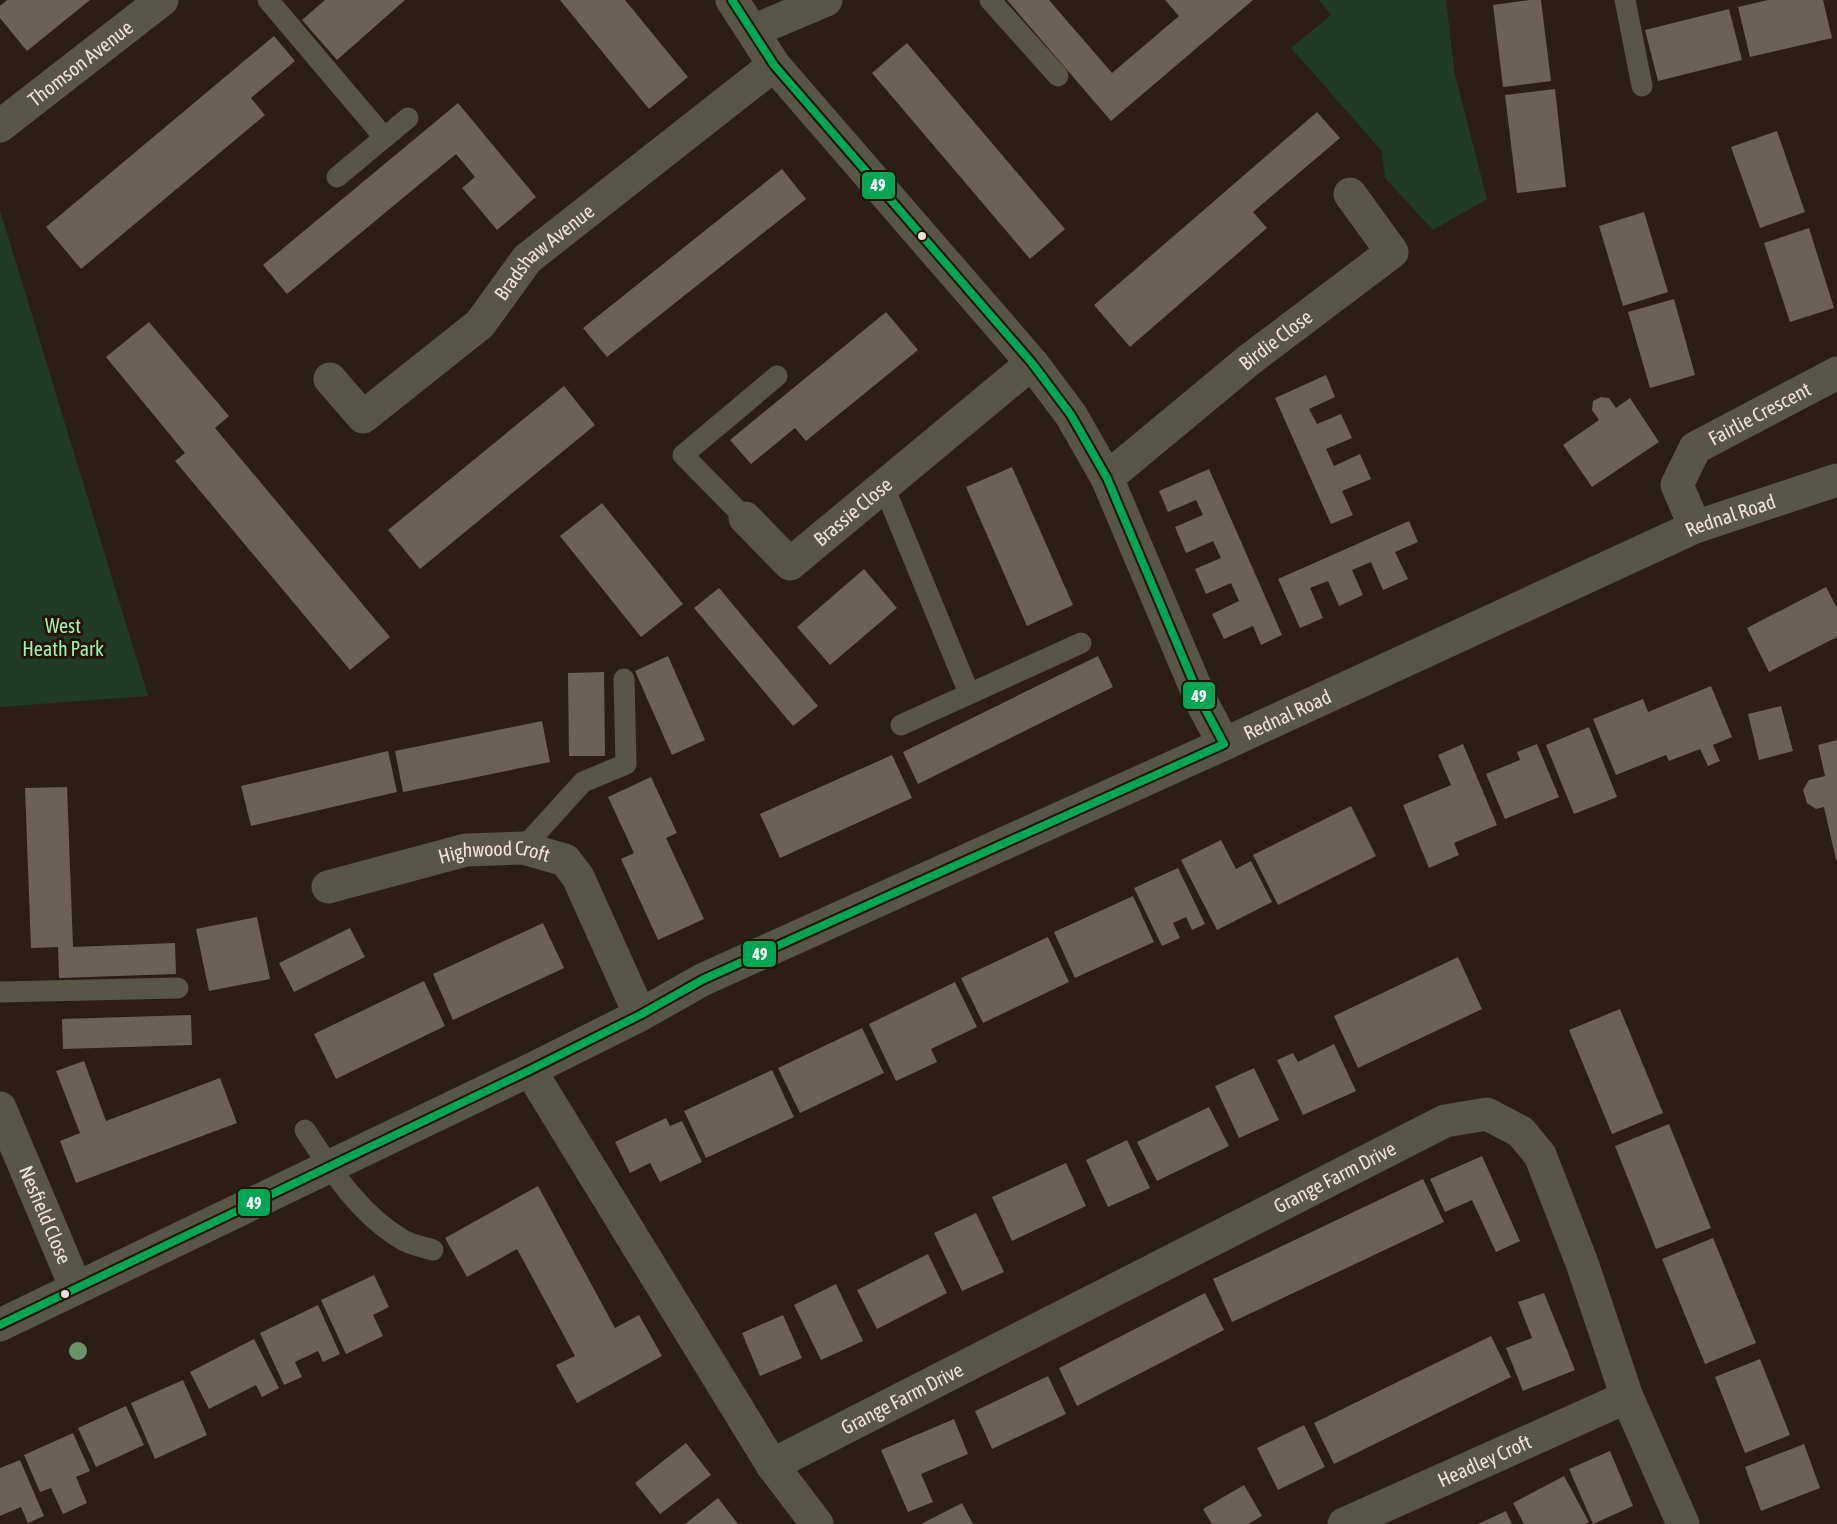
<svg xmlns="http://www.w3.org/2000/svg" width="1837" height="1524" viewBox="0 0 1837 1524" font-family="'Asap Condensed',sans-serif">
	<rect width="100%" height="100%" fill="#2a1e16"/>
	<!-- green -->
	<g fill="#203c25">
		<path d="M1319,0h127l9,75 32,124 -54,31 -48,-52 -3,-27 -91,-103 40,-33z"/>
		<path d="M0,210l148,486 -148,11z"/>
	</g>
	<!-- building -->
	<g fill="#6c615a">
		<path d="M7,0h83l-63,51 -27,-33v-12z"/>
		<path d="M325,0h80l-68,60 -35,-40z"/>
		<path d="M560,0h65l63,77 -39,32z"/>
		<path d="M1007,0h42l63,73 67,-57 -14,-16h88l-142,121z"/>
		<path d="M1530,0h11l10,81 -48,6 -10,-82z"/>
		<path d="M1768,0h55l9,38 -82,19 -12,-50z"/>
		<path d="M1729,9l13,51 -84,21 -13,-51z"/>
		<path d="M274,36l21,25 -44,37 14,17 -184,154 -35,-42z"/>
		<path d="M907,43l158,186 -35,30 -158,-186z"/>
		<path d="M1555,89l11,98 -49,6 -12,-98z"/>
		<path d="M458,103l78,94 -39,33 -35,-42 13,-11 -19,-23 -169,140 -24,-29z"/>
		<path d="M1317,112l23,26 -87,74 14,16 -137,119 -36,-42z"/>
		<path d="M1777,131l28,81 -45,16 -29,-81z"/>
		<path d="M782,169l24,30 -199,158 -24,-29z"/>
		<path d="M1644,212l24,80 -45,14 -24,-80z"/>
		<path d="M1809,228l25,80 -44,14 -26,-79z"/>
		<path d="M1674,299l21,76 -45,13 -22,-76z"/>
		<path d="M886,312l32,38 -112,91 -11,-13 -44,36 -21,-24z"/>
		<path d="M149,322l80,94 -14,12 175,209 -40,33 -175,-209 10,-8 -79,-96z"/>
		<path d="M1326,375l9,22 -26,12 8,15 24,-10 11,24 -26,11 8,17 26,-12 11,25 -29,12 11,24 -22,9 -56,-126z"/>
		<path d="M564,386l31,39 -175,144 -32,-39z"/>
		<path d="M1601,397l8,1 7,10 14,-10 29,44 -67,45 -29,-42 36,-25 -7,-10 1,-9z"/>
		<path d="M1012,467l61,138 -46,21 -61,-139z"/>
		<path d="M1209,469l73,166 -21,10 -8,-19 -29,13 -12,-25 27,-13 -8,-18 -25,11 -11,-25 26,-11 -8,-17 -27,12 -11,-26 28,-12 -7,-15 -28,12 -9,-21z"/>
		<path d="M602,503l81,101 -42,33 -81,-101z"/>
		<path d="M1409,521l9,21 -23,10 13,27 -25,11 -12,-28 -19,8 11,25 -24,11 -11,-25 -18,7 13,30 -23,10 -22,-49z"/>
		<path d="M864,569l33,39 -67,57 -33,-38z"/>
		<path d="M1826,587l11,21v29l-68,35 -22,-44z"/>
		<path d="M719,588l99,118 -25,20 -99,-118z"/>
		<path d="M668,656l37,84 -33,15 -37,-84z"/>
		<path d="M1098,656l15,31 -195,97 -15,-32z"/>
		<path d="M604,672l1,84h-36l-1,-83z"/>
		<path d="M1711,686l21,51 -19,8 7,16 -12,5 -8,-17 -31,12 -3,-6 -50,20 -23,-56 50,-20 5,13z"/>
		<path d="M1781,706l12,45 -34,9 -11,-46z"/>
		<path d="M542,721l8,41 -147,30 -8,-41z"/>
		<path d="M1589,727l28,70 -43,17 -28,-69z"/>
		<path d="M1837,740v120h-1l-12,-53 -8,2 -9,-6 -4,-13 6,-10 16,-4 -7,-31z"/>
		<path d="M1463,744l34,81 -43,18 5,12 -30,13 -26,-63 48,-20 -13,-30z"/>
		<path d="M1537,744l22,53 -54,22 -19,-45 34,-14 -3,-8z"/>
		<path d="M388,751l9,41 -146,34 -10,-40z"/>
		<path d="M892,755l20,43 -132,60 -20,-44z"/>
		<path d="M651,777l26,56 -11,5 38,81 -46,21 -37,-81 13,-6 -26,-56z"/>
		<path d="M67,787l6,160 102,-4 1,31 -117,4 -1,-31 -27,1 -6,-160z"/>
		<path d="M1351,806l25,50 -98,49 -25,-50z"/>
		<path d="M1221,840l15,29 15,-8 21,41 -55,28 -36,-70z"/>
		<path d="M1178,868l27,56 -13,6 -6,-13 -13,6 7,15 -18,8 -28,-58z"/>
		<path d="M1133,896l21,46 -79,36 -21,-46z"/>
		<path d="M257,917l13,62 -61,12 -13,-62z"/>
		<path d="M543,923l21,45 -111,52 -20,-46z"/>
		<path d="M350,928l15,29 -71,35 -15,-29z"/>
		<path d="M1048,937l21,45 -86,41 -22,-45z"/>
		<path d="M1458,957l24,52 -124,59 -24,-52z"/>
		<path d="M424,981l21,45 -109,53 -22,-45z"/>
		<path d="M955,982l22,45 -46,22 6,13 -41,19 -27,-57z"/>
		<path d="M1620,1009l43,104 -51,21 -43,-104z"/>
		<path d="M191,1015l1,30 -129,4 -1,-30z"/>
		<path d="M862,1028l22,45 -84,40 -22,-45z"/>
		<path d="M1334,1044l22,47 -53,24 -26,-55 16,-7 5,9z"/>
		<path d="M84,1061l22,60 114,-43 17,45 -161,60 -16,-42 20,-8 -24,-62z"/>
		<path d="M1254,1068l25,52 -40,18 -24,-52z"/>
		<path d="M772,1070l22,47 -88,41 -22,-47z"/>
		<path d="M1209,1107l20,39 -72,35 -20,-39z"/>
		<path d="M666,1118l4,8 12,-5 20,41 -42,20 -10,-19 -20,10 -15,-31z"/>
		<path d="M1669,1124l42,104 -55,21 -41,-103z"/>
		<path d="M1127,1140l23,48 -42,19 -22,-47z"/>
		<path d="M1482,1156l38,85 -24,11 -24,-52 -27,12 -15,-33z"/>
		<path d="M1066,1163l20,43 -74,35 -20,-44z"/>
		<path d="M1423,1179l21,43 -212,100 -19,-43z"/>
		<path d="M538,1186l77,142 24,-13 23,41 -85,47 -21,-38 19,-9 -58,-107 -50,28 -22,-39z"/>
		<path d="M976,1213l28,59 -42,19 -28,-58z"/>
		<path d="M1713,1238l43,105 -51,21 -43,-105z"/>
		<path d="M928,1254l19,39 -70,36 -20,-39z"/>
		<path d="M374,1275l15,32 -16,8 10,21 -37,18 -25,-54z"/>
		<path d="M836,1284l27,57 -42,19 -27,-55z"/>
		<path d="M1205,1293l19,37 -147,76 -18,-38z"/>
		<path d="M1544,1293l31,77 -52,21 -17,-43 26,-10 -14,-36z"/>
		<path d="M318,1305l22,49 -17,8 -5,-11 -23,11 7,15 -18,8 -24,-52z"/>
		<path d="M783,1315l19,43 -42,18 -18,-43z"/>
		<path d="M1491,1336l20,41 -177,87 -20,-41z"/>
		<path d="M254,1339l25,49 -17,9 -6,-12 -47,24 -19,-37z"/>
		<path d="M1760,1359l30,76 -45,18 -30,-76z"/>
		<path d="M1048,1376l18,38 -74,35 -17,-38z"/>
		<path d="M183,1380l24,55 -52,24 -24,-56z"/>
		<path d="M126,1406l18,39 -48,22 -18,-39z"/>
		<path d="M954,1419l14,35 -47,20 12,28 -25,10 -27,-62z"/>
		<path d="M1304,1425l21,42 -47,23 -21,-42z"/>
		<path d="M73,1433l17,38 -14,6 11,26 -24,11 -12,-26 -11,4 -16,-37z"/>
		<path d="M686,1443l25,32 -51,39 -25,-31z"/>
		<path d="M1804,1444l16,44 -59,23 -16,-44z"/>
		<path d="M1610,1451l23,55 -40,18 -24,-55z"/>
		<path d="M20,1460l24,56 -16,7 -7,-16 -21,9v-48z"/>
		<path d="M1564,1476l25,46 -4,2h-61l-11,-21z"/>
		<path d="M1244,1485l18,31 -14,8h-36l-9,-15z"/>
		<path d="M718,1498l20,26h-53z"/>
		<path d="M962,1503l11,21h-52z"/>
		<path d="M1506,1511l6,13h-34z"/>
	</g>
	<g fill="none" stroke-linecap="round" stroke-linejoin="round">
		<!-- service -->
		<g stroke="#585646" stroke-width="21">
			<path d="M268,0l116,137"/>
			<path d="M990,0l68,76"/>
			<path d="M1625,0l17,86"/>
			<path d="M337,177l71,-59"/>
			<path d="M884,487l85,206"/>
			<path d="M745,518l-62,-63 94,-79"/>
			<path d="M901,725l180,-82"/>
			<path d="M523,848l60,-66 43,-18 -2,-85"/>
			<path d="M0,992l178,-4"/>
			<path d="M305,1130c27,41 54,84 98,110 8,5 21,7 30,10"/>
		</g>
		<!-- minor -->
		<g stroke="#585646" stroke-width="33">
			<path d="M732,0l42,65 258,298 39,52 36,63 96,227 21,39"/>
			<path d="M753,31l73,-31"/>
			<path id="s1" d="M0,126l162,-126"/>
			<path id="s2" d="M330,379l33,38 117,-93 47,-65 247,-194"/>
			<path id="s3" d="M1107,478l142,-118 143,-108 -42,-58"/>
			<path id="s4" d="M745,518l45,46 242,-201"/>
			<path id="s5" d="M1695,527l-18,-42 18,-37 142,-75"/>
			<path id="s6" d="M328,887l138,-37 57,-2 42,12 13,17 62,138"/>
			<path d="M530,1070l242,395 45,59"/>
			<path id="s7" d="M0,1108l76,180"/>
			<path id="s8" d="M772,1465l673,-344 42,-7 34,18 19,23 42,108 45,134 56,127"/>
			<path id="s9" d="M1344,1524l283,-127"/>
		</g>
		<!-- tertiary -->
		<path stroke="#585646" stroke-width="33" id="s10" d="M0,1325l530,-255 110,-55 62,-35 522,-236 471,-217 142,-47"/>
		<!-- bus-1 casing -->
		<g stroke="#271306" stroke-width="12">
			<path id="bus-1" d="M0,1325l530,-255 110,-55 62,-35 522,-236 -21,-39 -96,-227 -36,-63 -39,-52 -258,-298 -42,-65"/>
		</g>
		<!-- bus-1 -->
		<use href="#bus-1" stroke="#00a651" stroke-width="8"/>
	</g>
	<!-- trees -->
	<circle fill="#69946a" cx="78" cy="1351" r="9"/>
	<!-- markers -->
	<g fill="#f1e1d9" stroke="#271306" stroke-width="2">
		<circle cx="922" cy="236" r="5"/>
		<circle cx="65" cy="1294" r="5"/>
	</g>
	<g text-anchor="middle" stroke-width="6" stroke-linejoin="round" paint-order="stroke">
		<!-- street labels -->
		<g font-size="20" fill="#f1e1d9" stroke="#271306">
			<text dy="7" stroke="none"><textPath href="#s1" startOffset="102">Thomson Avenue</textPath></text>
			<text dy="7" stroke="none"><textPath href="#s2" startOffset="297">Bradshaw Avenue</textPath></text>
			<text dy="7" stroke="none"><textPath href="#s3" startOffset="218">Birdie Close</textPath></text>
			<text dy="7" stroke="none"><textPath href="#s5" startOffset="160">Fairlie Crescent</textPath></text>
			<text dy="7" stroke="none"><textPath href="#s4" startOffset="146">Brassie Close</textPath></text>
			<text dy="7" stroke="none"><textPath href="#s10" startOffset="1911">Rednal Road</textPath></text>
			<text dy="7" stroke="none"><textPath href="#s10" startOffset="1425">Rednal Road</textPath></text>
			<text dy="7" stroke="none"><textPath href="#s6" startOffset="171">Highwood Croft</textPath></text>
			<text dy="7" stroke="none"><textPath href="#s8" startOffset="632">Grange Farm Drive</textPath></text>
			<text dy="7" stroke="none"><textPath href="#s7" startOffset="116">Nesfield Close</textPath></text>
			<text dy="7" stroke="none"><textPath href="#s8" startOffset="146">Grange Farm Drive</textPath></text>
			<text dy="7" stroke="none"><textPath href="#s9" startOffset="154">Headley Croft</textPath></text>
		</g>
		<!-- park labels -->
		<g font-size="20" fill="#9df4af" stroke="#271306">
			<text x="63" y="633">West<tspan x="63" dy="23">Heath Park</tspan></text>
		</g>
	</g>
	<g stroke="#271306" stroke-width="2">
		<rect x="861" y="171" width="35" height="29" rx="6" fill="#00a651"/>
		<rect x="1182" y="681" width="34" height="29" rx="6" fill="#00a651"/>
		<rect x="742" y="940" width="35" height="28" rx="6" fill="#00a651"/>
		<rect x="237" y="1188" width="34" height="29" rx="6" fill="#00a651"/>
	</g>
	<g font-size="16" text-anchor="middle" font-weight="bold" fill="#fff">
		<text x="878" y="191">49</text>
		<text x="1199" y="702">49</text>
		<text x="760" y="960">49</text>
		<text x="254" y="1209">49</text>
	</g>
</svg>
